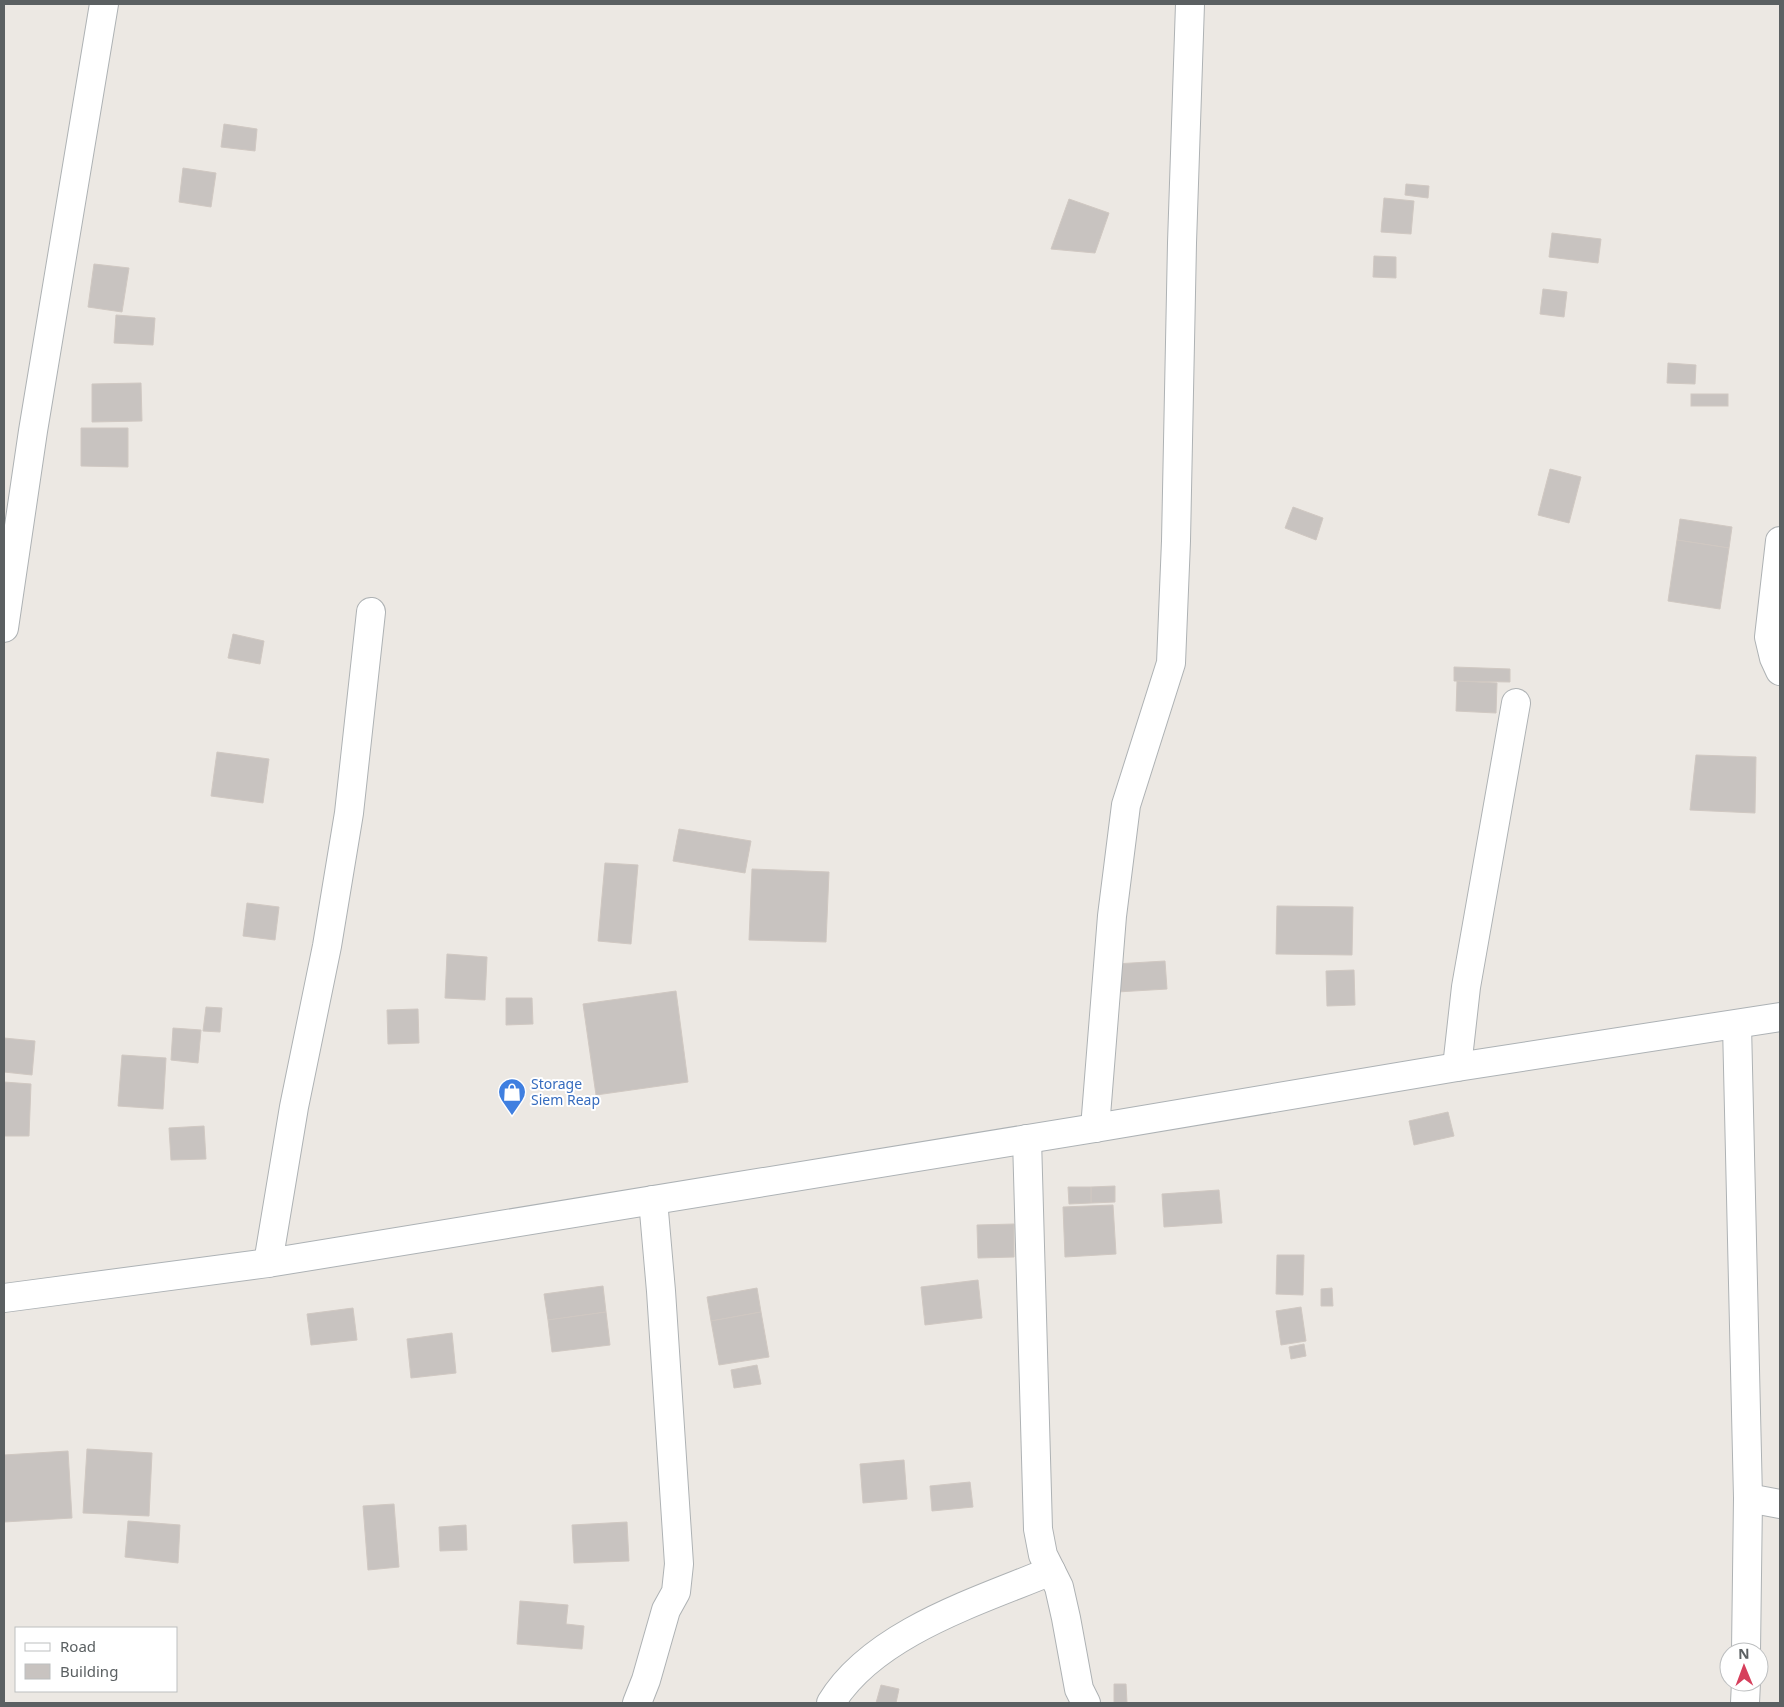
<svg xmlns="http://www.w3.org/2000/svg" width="1784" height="1707" viewBox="0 0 1784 1707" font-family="'Noto Sans',sans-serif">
	<rect width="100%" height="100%" fill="#ece8e3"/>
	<!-- building -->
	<g fill="#c8c3c0" stroke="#d0c8c2">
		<path d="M224,124l33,5 -2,22 -34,-4z"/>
		<path d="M183,168l33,5 -5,34 -32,-5z"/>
		<path d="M1406,184l23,2 -1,12 -23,-3z"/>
		<path d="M1384,198l30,3 -3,33 -30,-2z"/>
		<path d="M1069,199l40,14 -14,40 -44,-4z"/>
		<path d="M1552,233l49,6 -3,24 -49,-6z"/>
		<path d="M1374,256l22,1v21l-23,-1z"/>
		<path d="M94,264l35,4 -7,44 -34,-5z"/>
		<path d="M1543,289l24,3 -3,25 -24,-3z"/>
		<path d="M116,315l39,3 -2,27 -39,-2z"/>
		<path d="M1668,363l28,2 -1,19 -28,-1z"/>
		<path d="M141,383l1,38 -50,1v-38z"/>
		<rect x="1691" y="394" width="37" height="12"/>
		<path d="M81,428h47v39l-47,-1z"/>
		<path d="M1550,469l31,8 -12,46 -31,-8z"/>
		<path d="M1293,507l30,11 -7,22 -31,-12z"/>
		<path d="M1680,519l52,8 -3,21 -52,-8z"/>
		<path d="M1677,540l52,8 -9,61 -52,-8z"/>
		<path d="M233,634l31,7 -4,23 -32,-6z"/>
		<path d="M1454,667l56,2v13l-56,-1z"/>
		<path d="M1457,681l40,2 -1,30 -40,-2z"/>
		<path d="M217,752l52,7 -6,44 -52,-7z"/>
		<path d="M1696,755l60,2 -1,56 -65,-3z"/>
		<path d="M679,829l72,12 -6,32 -72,-12z"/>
		<path d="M605,863l33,2 -7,79 -33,-3z"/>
		<path d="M752,869l77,3 -3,70 -77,-2z"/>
		<path d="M247,903l32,4 -4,33 -32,-4z"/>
		<path d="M1277,906l76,1 -1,48 -76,-1z"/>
		<path d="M447,954l40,3 -2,43 -40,-2z"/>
		<path d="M1165,961l2,28 -50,3 -2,-28z"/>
		<path d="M1354,970l1,35 -28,1 -1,-35z"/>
		<path d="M676,991l12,91 -92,13 -13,-91z"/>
		<path d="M506,998h26l1,26 -27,1z"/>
		<path d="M206,1007l16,1 -2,24 -17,-1z"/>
		<path d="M418,1009l1,34 -31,1 -1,-34z"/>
		<path d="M173,1028l28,2 -3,33 -27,-3z"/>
		<path d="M4,1038l31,3 -3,34 -28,-3z"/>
		<path d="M122,1055l44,3 -3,51 -45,-3z"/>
		<path d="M4,1082l27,2 -2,52h-25z"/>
		<path d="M1448,1112l6,24 -40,9 -5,-24z"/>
		<path d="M204,1126l2,33 -35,1 -2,-32z"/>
		<path d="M1115,1186v16l-24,1v-16z"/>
		<path d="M1068,1187h23v16l-22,1z"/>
		<path d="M1219,1190l3,33 -58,4 -2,-33z"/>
		<path d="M1113,1205l3,49 -51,3 -2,-50z"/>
		<path d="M1014,1224v33l-36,1 -1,-33z"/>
		<path d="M1277,1255h27l-1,40 -27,-1z"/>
		<path d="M978,1280l4,38 -57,7 -4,-38z"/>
		<path d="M603,1286l3,26 -58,8 -4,-26z"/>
		<path d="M757,1288l4,24 -50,9 -4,-24z"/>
		<path d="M1332,1288l1,18h-12v-17z"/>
		<path d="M1301,1307l5,34 -25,4 -5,-34z"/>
		<path d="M353,1308l4,32 -46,5 -4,-31z"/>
		<path d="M606,1312l4,33 -58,7 -4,-32z"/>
		<path d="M761,1312l8,45 -50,8 -8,-44z"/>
		<path d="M452,1333l4,40 -45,5 -4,-39z"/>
		<path d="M1304,1344l2,12 -15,3 -2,-12z"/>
		<path d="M757,1365l4,19 -27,4 -3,-18z"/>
		<path d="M87,1449l65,4 -3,63 -66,-3z"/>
		<path d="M68,1451l4,67 -68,4v-67z"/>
		<path d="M904,1460l3,39 -44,4 -3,-39z"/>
		<path d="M970,1482l3,25 -41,4 -2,-25z"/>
		<path d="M394,1504l5,63 -31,3 -5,-64z"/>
		<path d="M128,1521l52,4 -2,38 -53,-6z"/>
		<path d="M627,1522l2,39 -55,2 -2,-38z"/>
		<path d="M466,1525l1,25 -27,1 -1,-24z"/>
		<path d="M520,1601l48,4 -2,19 18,2 -2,23 -65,-5z"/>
		<path d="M1114,1684h12l1,19h-13z"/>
		<path d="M881,1685l18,4 -3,14h-20z"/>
	</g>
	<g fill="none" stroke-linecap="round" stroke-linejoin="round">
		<!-- street casing -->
		<g stroke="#aeb2b4" stroke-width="30">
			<g id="street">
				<path d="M1780,541l-11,96 5,21 6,13"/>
				<path d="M4,628l29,-197 71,-427"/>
				<path d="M1737,1025l11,473 -2,154"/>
				<path d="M1457,1067l9,-80 50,-284"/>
				<path d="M1095,1128l17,-212 14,-111 45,-142 5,-122 6,-298 8,-239"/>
				<path d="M1027,1139l11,390 5,26 16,32 7,31 13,71 7,14"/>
				<path d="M268,1263l26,-156 33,-161 22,-133 22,-201"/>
				<path d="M1748,1498l32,6"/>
				<path d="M637,1703l9,-23 20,-70 10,-18 3,-28 -18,-273 -8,-91"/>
				<path d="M831,1703c42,-70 148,-102 220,-132"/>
				<path d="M1745,1703l1,-21"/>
			</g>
		</g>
		<!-- secondary casing -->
		<g stroke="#adb2b5" stroke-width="30">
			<path id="secondary" d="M4,1298l264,-35 827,-135 362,-61 323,-50"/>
		</g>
		<!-- street -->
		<use href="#street" stroke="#fff" stroke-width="28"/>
		<!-- secondary -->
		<use href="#secondary" stroke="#fff" stroke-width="28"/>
	</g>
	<!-- icons -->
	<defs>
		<g id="shop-pin" transform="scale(1.4375)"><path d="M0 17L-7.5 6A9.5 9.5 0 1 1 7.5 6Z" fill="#3f7fe0" stroke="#fff"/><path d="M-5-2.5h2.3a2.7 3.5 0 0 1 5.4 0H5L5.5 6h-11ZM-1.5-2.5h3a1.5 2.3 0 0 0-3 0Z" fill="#fff"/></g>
	</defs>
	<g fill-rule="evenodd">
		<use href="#shop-pin" x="512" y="1092"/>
	</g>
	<g text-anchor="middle" stroke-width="4" stroke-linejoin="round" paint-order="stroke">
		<!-- shop labels -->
		<g font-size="14" fill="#366cbe" stroke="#fff" text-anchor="start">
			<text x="531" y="1089">Storage<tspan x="531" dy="16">Siem Reap</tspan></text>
		</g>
	</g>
	<!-- border -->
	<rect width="1784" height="1707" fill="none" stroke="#5b6062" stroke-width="10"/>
	<!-- legend -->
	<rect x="15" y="1627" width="162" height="65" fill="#ffffff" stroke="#bdbfc0"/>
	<rect x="25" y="1643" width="25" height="8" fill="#ffffff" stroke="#bdbfc0"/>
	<text x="60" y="1652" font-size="15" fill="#5b6062">Road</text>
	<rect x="25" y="1664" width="25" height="15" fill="#c8c3c0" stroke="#bdbfc0"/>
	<text x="60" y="1677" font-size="15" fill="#5b6062">Building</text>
	<!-- north arrow -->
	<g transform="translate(1744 1667) rotate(359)"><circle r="24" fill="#ffffff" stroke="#bdbfc0"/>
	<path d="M0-4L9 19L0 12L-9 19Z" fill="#d63f5c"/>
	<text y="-8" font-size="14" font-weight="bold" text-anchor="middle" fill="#5b6062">N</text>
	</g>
</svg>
